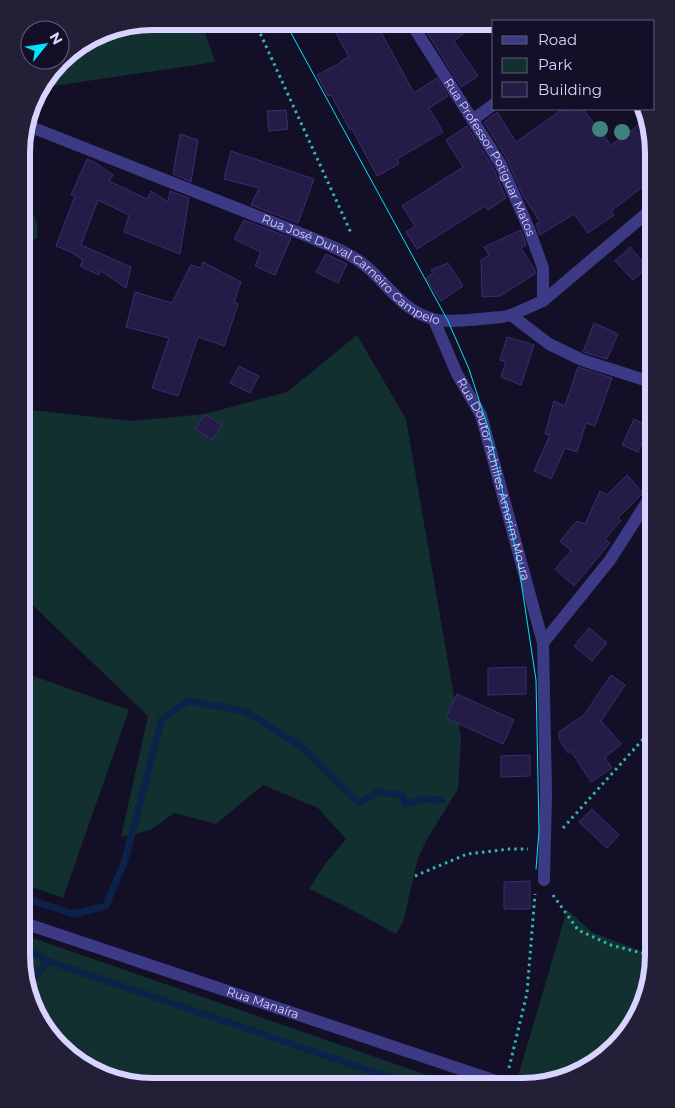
<svg xmlns="http://www.w3.org/2000/svg" width="675" height="1108" viewBox="0 0 675 1108" font-family="Montserrat,sans-serif">
	<rect width="100%" height="100%" fill="#130f26"/>
	<!-- green -->
	<g fill="#12302f">
		<path d="M153,21l48,1 14,40 -175,26 26,-34 37,-23z"/>
		<path d="M22,200h5l10,23v15l-13,5 -2,-2z"/>
		<path d="M357,335l49,84 55,318 -3,52 -31,50 -9,19 -15,64 -7,12 -53,-29 -34,-16 16,-25 21,-25 -28,-31 -55,-23 -47,39 -42,-11 -23,17 -30,7 27,-121 -126,-121v-190l9,5 101,11 73,-7 82,-22z"/>
		<path d="M22,672l107,38 -66,188 -42,-15z"/>
		<path d="M567,910l25,22 61,24v8l-26,71 -55,42 -50,10h-7z"/>
		<path d="M21,934l429,149 -2,4 -312,-1 -63,-27 -42,-54 -10,-50z"/>
	</g>
	<g fill="none" stroke-linecap="round" stroke-linejoin="round">
		<!-- stream -->
		<g stroke="#0c2248" stroke-width="7">
			<path d="M21,897l53,17 32,-8 19,-46 37,-141 26,-18 57,10 56,35 58,57 19,-11 23,3 4,9 16,-5 21,1"/>
			<path d="M21,946l27,15 367,125"/>
			<path d="M27,986l21,-25"/>
		</g>
	</g>
	<!-- building -->
	<g fill="#241b47" stroke="#3b2d73">
		<path d="M357,23h19l38,70 23,-15 11,18 -19,12 14,24 -46,27 2,5 -22,12 -25,-47 -2,1 -19,-35 -3,1 -11,-21 25,-13 -1,-1 8,-4 -13,-24z"/>
		<path d="M440,23h38l-24,18 24,35 -17,11 -35,-56z"/>
		<path d="M563,109h20l28,36 36,-26 7,34v25l-43,33 3,4 -26,18 -14,-19 -34,21 -4,-11 4,-2 -18,-28 -15,-35 -23,-37 13,-10 19,30z"/>
		<path d="M286,110l2,19 -19,2 -2,-20z"/>
		<path d="M467,126l26,41 13,31 -18,12 -3,-4 -68,43 -11,-17 9,-6 -13,-20 61,-39 -17,-27z"/>
		<path d="M180,134l18,6 -7,42 -18,-8z"/>
		<path d="M231,151l83,28 -16,44 -47,-18 8,-17 -35,-9z"/>
		<path d="M87,159l9,4 17,12 -4,6 38,18 4,-8 17,11 2,-11 19,7 -9,56 -56,-22 5,-17 -31,-15 -17,45 50,22 -5,21 -25,-17 -2,4 -19,-9 3,-6 -12,-8 -15,-6 19,-50 -4,-1z"/>
		<path d="M244,220l47,18 -16,37 -20,-9 6,-14 -27,-13z"/>
		<path d="M521,230l5,15 -5,3 14,22v4l-35,22 -18,1 -1,-37 8,-5 -5,-8z"/>
		<path d="M630,247l18,20 -15,13 -18,-19z"/>
		<path d="M326,254l21,10 -9,19 -22,-11z"/>
		<path d="M203,262l38,20 -7,20 4,2 -14,42 -26,-9 -20,59 -26,-8 17,-50 -43,-11 9,-35 37,11 19,-38 10,3z"/>
		<path d="M448,263l15,23 -22,15 -15,-23 7,-5 -2,-3z"/>
		<path d="M594,323l24,11 -11,25 -24,-7z"/>
		<path d="M507,337l27,8 -13,40 -20,-8 5,-15 -6,-2z"/>
		<path d="M239,366l20,10 -9,17 -20,-10z"/>
		<path d="M578,367l34,11 -17,48 -9,-3 -9,29 -12,-4 -14,31 -17,-8 16,-36 -5,-1 9,-33 11,5z"/>
		<path d="M205,414l17,11 -10,15 -17,-11z"/>
		<path d="M634,419l15,7 -11,26 -16,-7z"/>
		<path d="M627,475l16,18 -25,25 3,3 -16,18 5,4 -36,43 -19,-17 16,-18 -11,-10 17,-20 8,3 15,-33 7,4z"/>
		<path d="M589,628l18,15 -15,18 -18,-15z"/>
		<path d="M526,667v27l-38,1v-27z"/>
		<path d="M611,675l14,10 -24,36 20,23 -16,14 7,10 -21,14 -20,-31 -3,2 -9,-14v-7l25,-17z"/>
		<path d="M457,694l57,26 -11,24 -57,-26z"/>
		<path d="M530,755v21l-29,1v-21z"/>
		<path d="M592,809l27,26 -12,13 -28,-26z"/>
		<path d="M530,881v28h-26v-27z"/>
	</g>
	<g fill="none" stroke-linecap="round" stroke-linejoin="round">
		<!-- path -->
		<g stroke="#2fb8b0" stroke-width="3" stroke-dasharray="2.5 4" stroke-linecap="butt">
			<path d="M255,22l97,213"/>
			<path d="M563,828l91,-101"/>
			<path d="M415,876l52,-22 42,-5h19"/>
			<path d="M553,895l25,35 33,15 42,11"/>
			<path d="M509,1068l18,-75 8,-99"/>
		</g>
		<!-- minor -->
		<g stroke="#3d3a85" stroke-width="12">
			<path id="s1" d="M411,23l89,140 29,66 14,39v33"/>
			<path d="M474,119l20,-15"/>
			<path id="s2" d="M26,125l279,110c20,9 45,17 62,32 22,19 35,43 66,52 16,5 51,-1 69,-2l9,-2 32,-14 111,-94"/>
			<path d="M511,315l38,29 33,16 72,23"/>
			<path id="s3" d="M434,320l23,54 24,41 62,228 3,150 -2,87"/>
			<path d="M543,643l67,-83 44,-69"/>
			<path id="s4" d="M21,922l484,162"/>
		</g>
		<!-- tram -->
		<path stroke="#00e5ff" stroke-width="1" d="M285,22l163,299 21,48 20,62 29,130 18,119 3,151 -3,38"/>
	</g>
	<!-- trees -->
	<g fill="#3d827b">
		<circle cx="600" cy="129" r="8"/>
		<circle cx="622" cy="132" r="8"/>
	</g>
	<g text-anchor="middle" stroke-width="5" stroke-linejoin="round" paint-order="stroke">
		<!-- street labels -->
		<g font-size="12" fill="#d9d4ff" stroke="#130f26">
			<text dy="4" stroke="none"><textPath href="#s1" startOffset="156">Rua Professor Potiguar Matos</textPath></text>
			<text dy="4" stroke="none"><textPath href="#s2" startOffset="358">Rua José Durval Carneiro Campelo</textPath></text>
			<text dy="4" stroke="none"><textPath href="#s3" startOffset="171">Rua Doutor Achilles Amorim Moura</textPath></text>
			<text dy="4" stroke="none"><textPath href="#s4" startOffset="255">Rua Manaíra</textPath></text>
		</g>
	</g>
	<!-- crop -->
	<path d="M0 0H675V1108H0ZM153 30H522A123 123 0 0 1 645 153V955A123 123 0 0 1 522 1078H153A123 123 0 0 1 30 955V153A123 123 0 0 1 153 30Z" fill="#231f37" fill-rule="evenodd"/>
	<path fill="none" stroke="#d9d4ff" stroke-width="6" d="M153 30H522A123 123 0 0 1 645 153V955A123 123 0 0 1 522 1078H153A123 123 0 0 1 30 955V153A123 123 0 0 1 153 30Z"/>
	<!-- legend -->
	<rect x="492" y="20" width="162" height="90" fill="#130f26" stroke="#625e7d"/>
	<rect x="502" y="36" width="25" height="8" fill="#3d3a85" stroke="#625e7d"/>
	<text x="538" y="45" font-size="15" fill="#d9d4ff">Road</text>
	<rect x="502" y="58" width="25" height="15" fill="#12302f" stroke="#625e7d"/>
	<text x="538" y="70" font-size="15" fill="#d9d4ff">Park</text>
	<rect x="502" y="82" width="25" height="15" fill="#241b47" stroke="#625e7d"/>
	<text x="538" y="95" font-size="15" fill="#d9d4ff">Building</text>
	<!-- north arrow -->
	<g transform="translate(45 45) rotate(60)"><circle r="24" fill="#130f26" stroke="#625e7d"/>
	<path d="M0-4L9 19L0 12L-9 19Z" fill="#00e5ff"/>
	<text y="-8" font-size="14" font-weight="bold" text-anchor="middle" fill="#d9d4ff">N</text>
	</g>
</svg>
